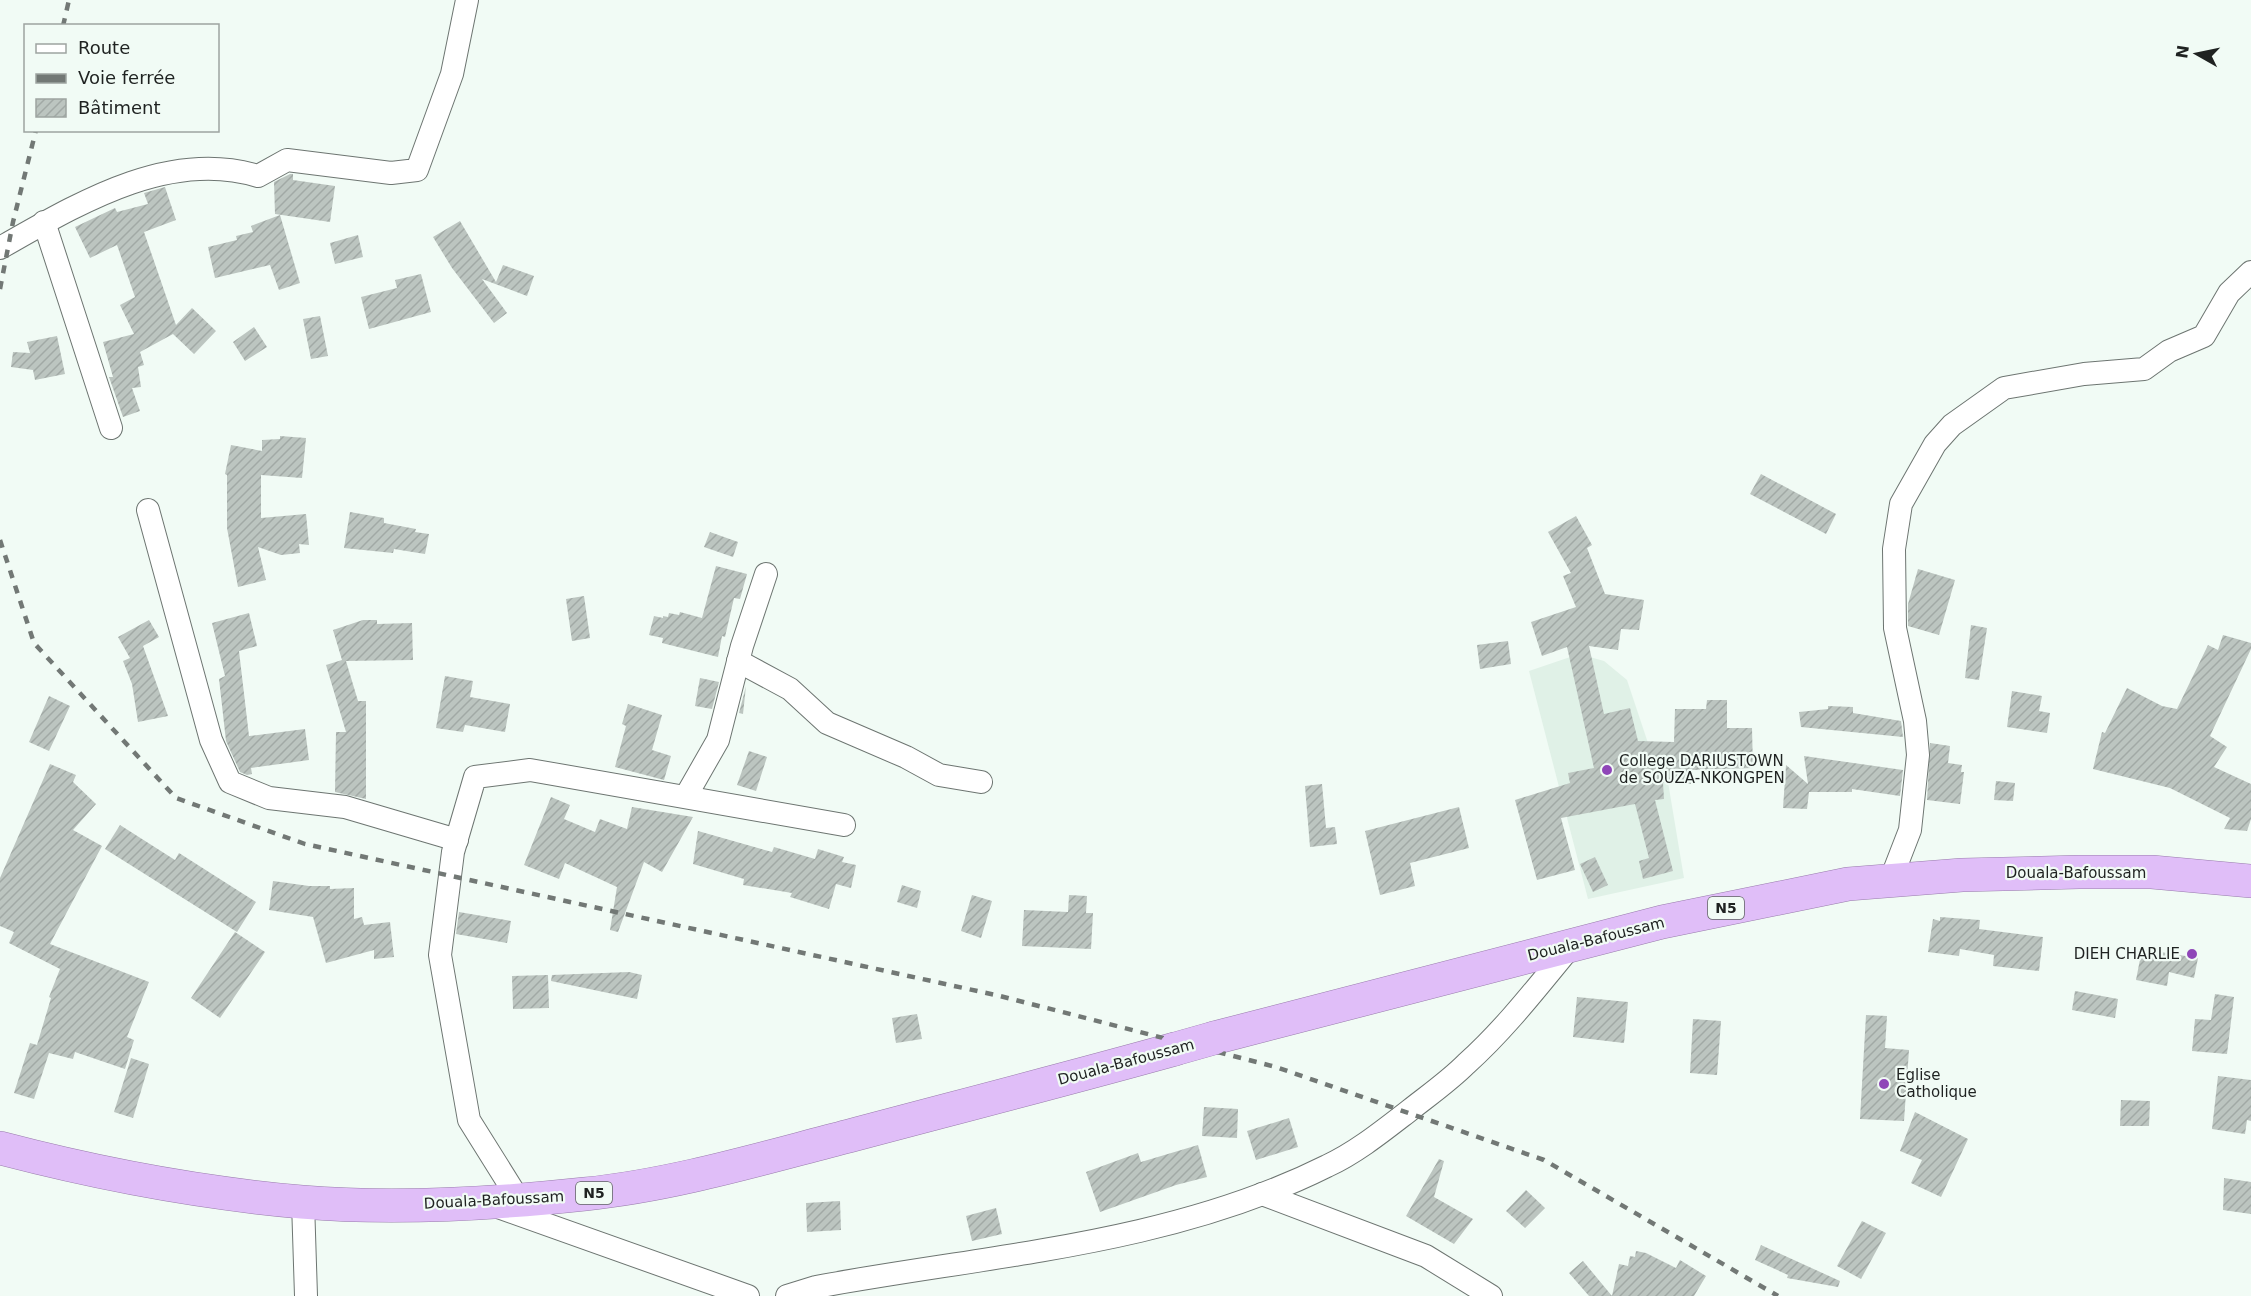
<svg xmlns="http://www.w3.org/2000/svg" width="2251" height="1296" viewBox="0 0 2251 1296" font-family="'DejaVu Sans',sans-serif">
	<defs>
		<pattern id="building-hatch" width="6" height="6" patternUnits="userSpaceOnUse" patternTransform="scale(1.5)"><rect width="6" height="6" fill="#bcc5c0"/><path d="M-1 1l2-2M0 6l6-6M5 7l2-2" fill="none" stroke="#a1a9a5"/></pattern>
	</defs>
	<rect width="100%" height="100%" fill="#f1fbf5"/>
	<!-- built -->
	<path fill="#e0f1e7" d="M1579,654l25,7 23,19 28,84 12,12 17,102 -96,21 -59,-228z"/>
	<!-- building -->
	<g fill="url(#building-hatch)">
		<path d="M290,174h3v6l42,6 -5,36 -55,-8 -1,-32z"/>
		<path d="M165,187l11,33 -32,12 32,93 16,-17 24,23 -22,23 -21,-20 -33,18 4,13 -6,2 3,20 -9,1 8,23 -17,6 -14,-40h4l-10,-35 31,-8 -14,-29 15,-8 -18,-52 -27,13 -15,-31 40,-19 2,4 31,-8 -4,-11z"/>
		<path d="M280,215l20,68 -21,7 -9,-25 -55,13 -7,-31 29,-7 -1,-4 17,-4 -2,-6z"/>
		<path d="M460,221l36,61 7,-17 31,11 -7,20 -45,-17 25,34 -13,10 -42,-55 -19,-31z"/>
		<path d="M358,235l5,22 -28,7 -5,-21z"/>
		<path d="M421,274l10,38 -62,17 -8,-32 36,-9 -2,-8z"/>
		<path d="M320,316l8,40 -17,3 -8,-40z"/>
		<path d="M254,327l13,20 -22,14 -12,-19z"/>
		<path d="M57,336l8,38 -30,6 -2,-10 -22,-3 2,-15 17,1 -3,-11z"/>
		<path d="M280,436l26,2 -4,40 -41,-3v43l45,-4 3,31 -10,-1 1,9 -19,2 -23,-8 8,33 -28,7 -11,-59v-53l-2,-1 6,-29 31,6v-11l18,-1z"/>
		<path d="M1761,474l75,40 -10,20 -76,-40z"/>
		<path d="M350,512l34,6v5l32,6 -1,3 14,2 -4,20 -31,-5 -1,4 -49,-5z"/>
		<path d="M1576,516l16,29 -5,3 18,46 39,6 -5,30 -18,-1 -3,21 -29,-4 15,68 26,-6 8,33 36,1 1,-33h31l1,-9h20v28h25l1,40 -62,2v14l-28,-1 1,16 -9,1 18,71 -30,8 -4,-18 10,-3 -14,-54 -74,14 14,52 -38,10 -22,-80 55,-17 -2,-10 26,-5 -27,-121 -25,9 -11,-34 45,-15 -13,-31 8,-3 -23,-41z"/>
		<path d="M710,532l28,10 -5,15 -29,-10z"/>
		<path d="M716,566l31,8 -7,25 -6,-1 -9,39 -3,-1 -4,21 -56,-14 1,-5 -14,-3 5,-19 9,2v-2l5,1 1,-4 10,2 1,-3 22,6z"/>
		<path d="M1918,569l37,11 -16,55 -31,-9v-22z"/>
		<path d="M584,596l6,42 -18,3 -6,-42z"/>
		<path d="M249,613l8,33 -18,5 10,85 56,-7 4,31 -58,8 1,6 -5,1 -7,-3 -14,-31 -7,-62 6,-3 -13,-53z"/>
		<path d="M149,620l10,17 -16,9 25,70 -30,6 -6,-38 -9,-23 7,-3 -12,-21z"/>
		<path d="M363,620h14v4l35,-1 1,37 -67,1 12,40h8v98l-31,-7 1,-60h10l-20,-67 16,-5 -9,-30z"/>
		<path d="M1971,625l16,3 -8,52 -14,-2z"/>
		<path d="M2223,635l28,8v6l-41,87 17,11 -13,20 37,17v35l-4,12 -23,-2 6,-11 -60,-30 -77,-19 9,-37 3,1 22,-45 35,18 15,3 31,-64 10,5z"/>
		<path d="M1508,641l3,23 -31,5 -3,-24z"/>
		<path d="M445,676l28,5 -3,16 40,7 -5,28 -40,-7 -2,7 -27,-4z"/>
		<path d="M700,678l19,4 -7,27 -17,-3z"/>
		<path d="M746,686l-3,28 -4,-1z"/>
		<path d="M2012,691l30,5 -3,15 11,2 -3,20 -40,-6z"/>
		<path d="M49,696l21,10 -21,45 -20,-9z"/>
		<path d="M628,704l34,11 -10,35 19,6 -7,24 -49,-13 11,-41 -4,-2z"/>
		<path d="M1828,706l25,1v6l48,8 2,16 -102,-10 -2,-15 29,-3z"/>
		<path d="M1930,743l20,3 -2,17 14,2 -1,7h3l-4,32 -33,-4z"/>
		<path d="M749,751l18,6 -11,34 -19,-6z"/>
		<path d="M1804,756l99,14 -3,26 -48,-7v3h-43l-2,17 -24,-1 3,-43 22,19z"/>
		<path d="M50,764l26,11 -3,7 23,22 -23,26 29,16 -52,98 99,38 -22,55 7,3 -9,29 -50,-17 -2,7 -24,-6 -15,46 -20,-6 16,-50 7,2 14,-47 -2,-1 11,-28 -51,-26 5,-11 -14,-6v-48z"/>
		<path d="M1996,781l19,2 -2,18 -19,-1z"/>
		<path d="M1322,784l4,44 9,-1 2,17 -27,3 -5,-61z"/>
		<path d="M551,797l19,8 -6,14 31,13 5,-13 27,10 5,-22 61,10 -31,55 -18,-10 -26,70 -8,-2 7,-43 -52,-24 -6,16 -35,-14z"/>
		<path d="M1459,807l10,41 -59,15 5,23 -35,9 -15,-64z"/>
		<path d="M120,825l55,35 4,-7 77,49 -19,30 -132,-83z"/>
		<path d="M698,831l74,21 2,-5 41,12 3,-10 26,8 -2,5 14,3 -5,23 -15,-4 -7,25 -39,-12 2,-4 -49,-8 1,-6 -51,-15z"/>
		<path d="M1595,857l13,28 -15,7 -13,-28z"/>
		<path d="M273,881l36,5h21v3l24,-1v31l8,-2 2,8 26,-3 4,35 -20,2v-9l-48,13 -13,-46 -44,-7z"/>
		<path d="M902,885l19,6 -4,17 -20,-6z"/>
		<path d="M972,895l20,6 -11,37 -20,-7z"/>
		<path d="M1069,895l18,1 -1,17h7l-2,36 -69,-3 2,-36 44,2z"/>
		<path d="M459,912l52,9 -4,22 -51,-9z"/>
		<path d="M1940,917l40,3 -1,9 64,8 -4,34 -46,-5 1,-11 -34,-6 -1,7 -31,-4 5,-33 7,2z"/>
		<path d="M235,932l30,20 -45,66 -29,-20z"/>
		<path d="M2142,949l56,9 -4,20 -25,-6 -2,14 -31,-6z"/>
		<path d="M629,972l13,3 -5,24 -86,-18 1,-6z"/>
		<path d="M548,975l1,33 -36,1 -1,-33z"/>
		<path d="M2075,991l43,8 -3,19 -43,-8z"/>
		<path d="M2215,994l19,3 -7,57 -35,-3 3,-32 16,1z"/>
		<path d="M1577,997l51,5 -4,41 -51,-6z"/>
		<path d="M917,1014l5,25 -26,4 -4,-25z"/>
		<path d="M1866,1015l21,1 -2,32 24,2 -5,71 -44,-2z"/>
		<path d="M1693,1019l28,2 -4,54 -27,-2z"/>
		<path d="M131,1058l18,6 -16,54 -19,-6z"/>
		<path d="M2218,1076l33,4v41l-4,-1 -2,14 -33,-5z"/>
		<path d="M2121,1100l29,1 -1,25h-29z"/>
		<path d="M1204,1107l34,2 -1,29 -35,-2z"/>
		<path d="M1915,1112l53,27 -27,58 -30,-14 11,-23 -22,-9z"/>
		<path d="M1289,1118l9,29 -42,13 -9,-29z"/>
		<path d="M1198,1145l9,32 -31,8 -76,27 -14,-40 52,-19 3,9z"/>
		<path d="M1439,1159l5,2 -10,36 39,22 -19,25 -48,-28z"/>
		<path d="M2224,1178l27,4v32l-28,-4z"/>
		<path d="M1526,1190l19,18 -20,20 -19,-17z"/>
		<path d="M840,1201l1,29 -34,2 -1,-29z"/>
		<path d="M996,1208l6,26 -30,7 -6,-25z"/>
		<path d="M1862,1221l24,12 -25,46 -24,-13z"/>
		<path d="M1761,1245l79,36 -2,6 -51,-9 1,-3 -33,-15z"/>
		<path d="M1636,1251l10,2 30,15 4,-8 26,16 -12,20h-105l-20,-23 14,-12 29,35 7,-32 9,2 2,-10 5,1z"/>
	</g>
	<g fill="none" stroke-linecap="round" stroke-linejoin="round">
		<!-- minor casing -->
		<g stroke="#6d7571" stroke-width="24">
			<g id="minor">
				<path d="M44,222l67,206"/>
				<path d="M0,248c76,-43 168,-100 258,-72l29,-16 104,13 26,-3 35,-96 15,-74"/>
				<path d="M148,510l63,230 19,42 39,16 76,9 112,33"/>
				<path d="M738,661l52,28 37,34 79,34 33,18 42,7"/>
				<path d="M686,796l32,-56 24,-94 24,-72"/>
				<path d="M1891,879l19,-49 8,-75 -3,-34 -20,-93 -1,-79 7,-45 34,-60 17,-19 52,-37 80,-14 60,-5 25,-18 35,-15 25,-43 22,-21"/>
				<path d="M1262,1194l164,62 65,40"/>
				<path d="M519,1200l-50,-80 -29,-165 13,-103 22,-75 55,-7 314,55"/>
				<path d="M303,1202l3,94"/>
				<path d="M495,1206l253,90"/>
				<path d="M787,1296l29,-9c172,-32 353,-42 511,-121 30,-14 57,-36 83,-56 19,-15 39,-29 56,-46 40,-36 72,-78 106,-119"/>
			</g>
		</g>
		<!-- trunk casing -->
		<g stroke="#987cab" stroke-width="34">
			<g id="trunk">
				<path d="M1214,1038l448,-116 186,-38 114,-9 117,-3h73l99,9"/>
				<path d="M0,1148c99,26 200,45 302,54 94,8 190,2 283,-8 89,-9 178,-36 264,-58 109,-29 218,-57 326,-87"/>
			</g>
		</g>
		<!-- minor -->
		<use href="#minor" stroke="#fff" stroke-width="22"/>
		<!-- trunk -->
		<use href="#trunk" stroke="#e0bef8" stroke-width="33"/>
		<!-- rail -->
		<g stroke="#727875" stroke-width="4.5" stroke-dasharray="8 8" stroke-linecap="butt">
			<path d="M63,26l6,-26"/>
			<path d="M0,289l13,-67 23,-92"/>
			<path d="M0,540l34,103 142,155 129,46 695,152 276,71 268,93 234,136"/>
		</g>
		<!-- trunk-bridge casing -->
		<g stroke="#987cab" stroke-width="34" stroke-linecap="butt">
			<path id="trunk-bridge" d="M1175,1049l39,-11"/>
		</g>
		<!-- trunk-bridge -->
		<use href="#trunk-bridge" stroke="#e0bef8" stroke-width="33"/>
	</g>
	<!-- markers -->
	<g fill="#8f46b8" stroke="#f1fbf5" stroke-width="2">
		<circle cx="1607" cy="770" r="6"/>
		<circle cx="2192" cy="954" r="6"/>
		<circle cx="1884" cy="1084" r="6"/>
	</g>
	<g text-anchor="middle" stroke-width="4.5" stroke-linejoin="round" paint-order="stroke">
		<!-- shield labels -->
		<g fill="#f1fbf5" stroke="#5e6361" stroke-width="1.5">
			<rect x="1708" y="897" width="36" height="22" rx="4.5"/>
			<rect x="576" y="1182" width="36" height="22" rx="4.5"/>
		</g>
		<g font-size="14" font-weight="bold" fill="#1f2221">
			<text x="1726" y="913">N5</text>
			<text x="594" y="1198">N5</text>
		</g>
		<!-- poi labels -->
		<g font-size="15" fill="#1f2221" stroke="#f1fbf5" text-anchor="start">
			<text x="1619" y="766">College DARIUSTOWN<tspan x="1619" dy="17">de SOUZA-NKONGPEN</tspan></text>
			<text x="2180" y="959" text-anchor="end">DIEH CHARLIE</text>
			<text x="1896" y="1080">Eglise<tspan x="1896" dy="17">Catholique</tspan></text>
		</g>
		<!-- street labels -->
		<g font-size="15" fill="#1f2221" stroke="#f1fbf5">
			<text x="2076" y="878">Douala-Bafoussam</text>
			<text transform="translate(1596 939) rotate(-14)" y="5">Douala-Bafoussam</text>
			<text transform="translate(1126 1062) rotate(-15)" y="5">Douala-Bafoussam</text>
			<text transform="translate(494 1200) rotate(-3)" y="5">Douala-Bafoussam</text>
		</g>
	</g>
	<!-- legend -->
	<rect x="24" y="24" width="195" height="108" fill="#f1fbf5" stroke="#9da4a0" stroke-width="1.5"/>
	<rect x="36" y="44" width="30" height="9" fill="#ffffff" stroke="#9da4a0" stroke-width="1.5"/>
	<text x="78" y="54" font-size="18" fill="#1f2221">Route</text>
	<rect x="36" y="74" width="30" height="9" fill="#727875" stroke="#9da4a0" stroke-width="1.5"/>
	<text x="78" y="84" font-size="18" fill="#1f2221">Voie ferrée</text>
	<rect x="36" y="99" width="30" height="18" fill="url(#building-hatch)" stroke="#9da4a0" stroke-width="1.5"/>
	<text x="78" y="114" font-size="18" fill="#1f2221">Bâtiment</text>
	<!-- north arrow -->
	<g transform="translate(2197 54) rotate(279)" stroke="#f1fbf5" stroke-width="4.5" paint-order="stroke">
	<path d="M0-4.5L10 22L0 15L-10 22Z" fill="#1f2221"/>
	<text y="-9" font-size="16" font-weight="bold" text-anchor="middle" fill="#1f2221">N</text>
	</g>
</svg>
